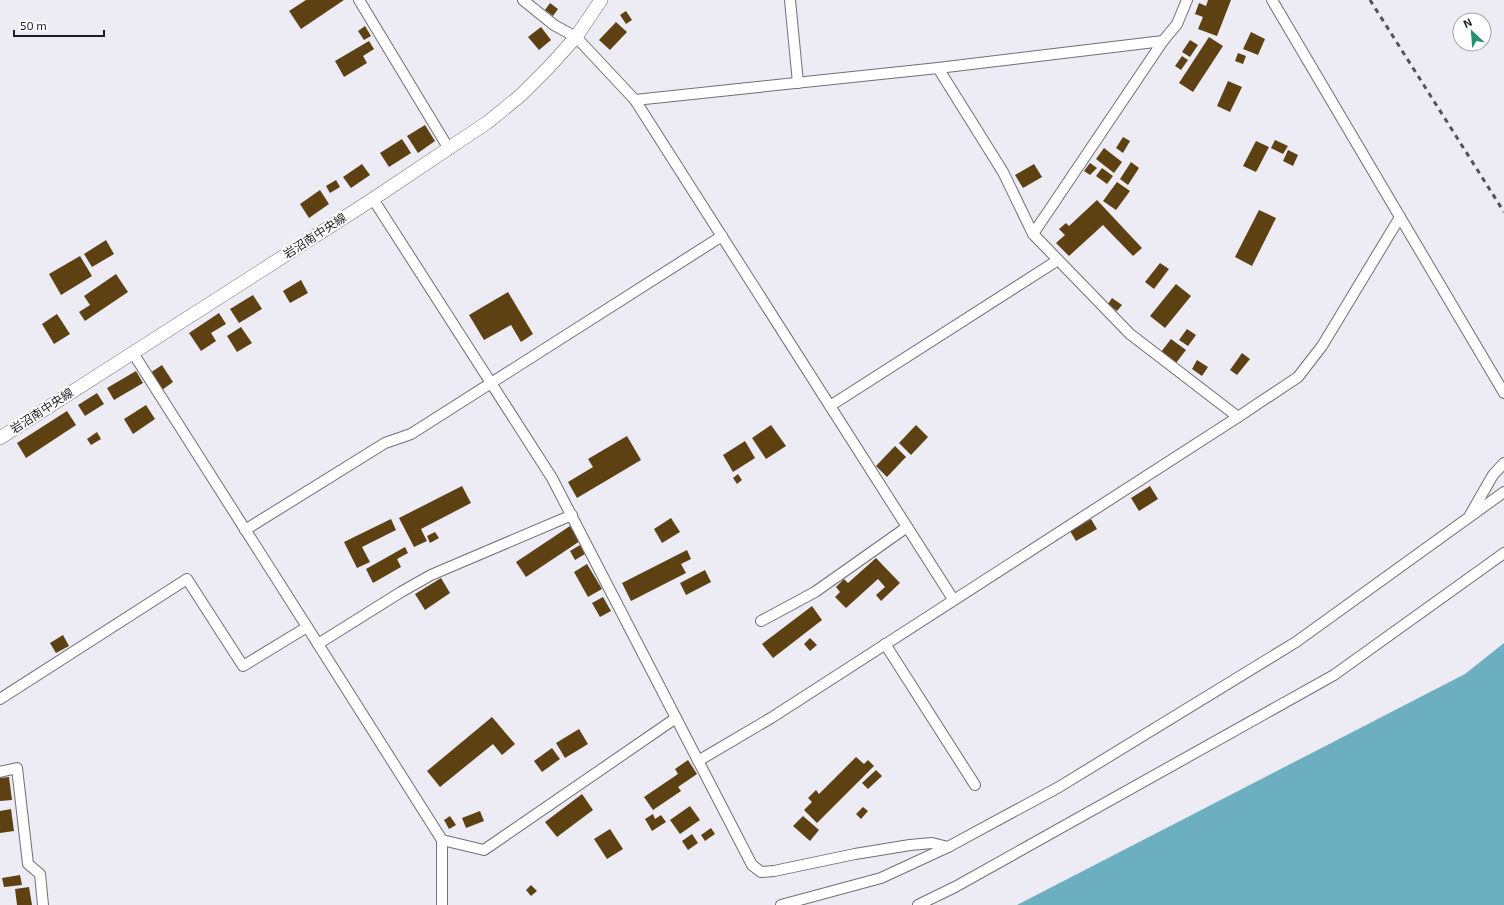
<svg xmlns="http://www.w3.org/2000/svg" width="1504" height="905" viewBox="0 0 1504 905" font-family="'Exo 2','Noto Sans JP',sans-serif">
	<rect width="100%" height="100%" fill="#edecf5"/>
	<!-- water -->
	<path fill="#6cafc1" d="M1504,643v262h-487l448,-231z"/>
	<!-- building -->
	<g fill="#5e4112">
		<path d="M306,0h38l-43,29 -12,-18z"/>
		<path d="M1208,0h23l-14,36 -19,-7 5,-12 -8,-3 4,-11 7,3z"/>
		<path d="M550,3l8,6 -5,7 -8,-6z"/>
		<path d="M626,11l6,9 -6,4 -6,-9z"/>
		<path d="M616,22l11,10 -17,18 -11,-10z"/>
		<path d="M365,26l6,10 -7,4 -6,-9z"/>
		<path d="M541,27l10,13 -12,10 -11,-13z"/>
		<path d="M1251,32l14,7 -7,16 -15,-6z"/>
		<path d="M1209,37l14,9 -30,46 -14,-9z"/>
		<path d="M1190,40l8,5 -8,12 -8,-5z"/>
		<path d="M369,41l5,8 -11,7 4,7 -23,14 -9,-16z"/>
		<path d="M1238,53l8,3 -3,8 -8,-3z"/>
		<path d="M1182,56l6,4 -7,10 -6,-4z"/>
		<path d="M1228,81l14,6 -12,25 -13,-6z"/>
		<path d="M425,125l10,16 -17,12 -11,-17z"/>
		<path d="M1123,137l7,4 -7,12 -7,-5z"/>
		<path d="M402,139l9,14 -22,14 -9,-14z"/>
		<path d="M1275,140l13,6 -5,8 -12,-6z"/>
		<path d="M1256,141l13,6 -13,25 -13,-6z"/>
		<path d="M1104,148l18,14 -8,11 -18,-14z"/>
		<path d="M1288,150l10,5 -5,11 -10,-5z"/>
		<path d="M1131,162l8,6 -11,17 -8,-6z"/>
		<path d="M1090,163l7,5 -7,7 -6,-4z"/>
		<path d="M362,164l8,11 -19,13 -8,-11z"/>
		<path d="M1034,164l8,13 -19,11 -8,-13z"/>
		<path d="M1102,168l11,8 -6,8 -11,-8z"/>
		<path d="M336,180l4,7 -10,6 -4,-7z"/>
		<path d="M1117,182l13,9 -14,19 -13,-9z"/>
		<path d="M320,190l9,14 -20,14 -9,-14z"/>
		<path d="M1097,200l45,48 -9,8 -30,-31 -34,31 -13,-13 9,-8 -6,-6 7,-6 3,3z"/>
		<path d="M1259,210l17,8 -24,48 -17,-9z"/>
		<path d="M106,240l8,14 -22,13 -8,-13z"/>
		<path d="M80,256l12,20 -31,19 -12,-21z"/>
		<path d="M1160,263l9,6 -15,20 -9,-7z"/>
		<path d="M116,274l12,18 -43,29 -6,-9 11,-7 -6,-9z"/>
		<path d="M301,280l7,13 -18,10 -7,-12z"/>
		<path d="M1176,284l15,12 -26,32 -15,-12z"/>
		<path d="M508,292l25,42 -12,8 -10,-17 -27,15 -15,-25z"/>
		<path d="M253,295l9,14 -23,14 -9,-14z"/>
		<path d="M1112,298l10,7 -5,6 -9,-7z"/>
		<path d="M219,313l7,11 -15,9 5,8 -15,10 -12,-18z"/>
		<path d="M57,314l13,20 -16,10 -12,-20z"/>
		<path d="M241,327l11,16 -15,9 -10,-16z"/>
		<path d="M1187,329l9,6 -8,11 -9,-6z"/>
		<path d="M1171,339l15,11 -10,13 -15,-11z"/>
		<path d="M1242,353l8,6 -13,16 -7,-5z"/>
		<path d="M1197,360l11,7 -6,9 -10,-7z"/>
		<path d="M162,365l11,17 -11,8 -12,-17z"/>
		<path d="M136,371l7,12 -29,17 -7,-12z"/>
		<path d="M97,393l7,11 -19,12 -7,-11z"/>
		<path d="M146,405l9,14 -22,15 -9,-15z"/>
		<path d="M67,411l9,14 -50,33 -9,-15z"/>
		<path d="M771,425l15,21 -20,13 -14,-21z"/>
		<path d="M916,425l12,12 -17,18 -12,-12z"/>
		<path d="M97,432l4,7 -10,6 -4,-6z"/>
		<path d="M627,436l14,24 -64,38 -9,-16 25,-15 -5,-8z"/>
		<path d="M745,441l10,17 -22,14 -10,-17z"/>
		<path d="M895,446l11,11 -19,20 -11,-11z"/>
		<path d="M738,474l4,6 -5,4 -4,-6z"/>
		<path d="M462,486l9,17 -50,26 6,12 -13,6 -15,-29z"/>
		<path d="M1150,486l8,13 -19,12 -8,-13z"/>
		<path d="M671,518l9,14 -18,11 -8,-14z"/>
		<path d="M391,519l5,11 -34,17 8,15 -13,6 -13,-26z"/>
		<path d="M1091,519l6,10 -21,12 -6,-10z"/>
		<path d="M570,526l10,15 -54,36 -10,-15z"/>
		<path d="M435,532l4,6 -9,5 -3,-7z"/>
		<path d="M580,545l5,9 -10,6 -5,-9z"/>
		<path d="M405,547l3,6 -11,6 4,8 -28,16 -7,-14z"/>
		<path d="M687,550l4,9 -10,5 5,9 -55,28 -9,-18z"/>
		<path d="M876,558l24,25 -19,18 -5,-6 9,-8 -7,-8 -32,29 -11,-11 5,-5 -4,-5 8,-8 4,4z"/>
		<path d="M587,564l15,25 -14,8 -14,-25z"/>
		<path d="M705,570l6,12 -25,13 -6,-12z"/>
		<path d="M441,578l9,15 -25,17 -10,-16z"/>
		<path d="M603,597l8,14 -11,6 -8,-14z"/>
		<path d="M812,606l10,14 -49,38 -11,-14z"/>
		<path d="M63,635l6,11 -13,7 -6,-10z"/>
		<path d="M810,638l7,7 -7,6 -6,-7z"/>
		<path d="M492,717l23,27 -13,11 -9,-11 -53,43 -13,-16z"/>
		<path d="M579,729l9,15 -23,14 -9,-15z"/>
		<path d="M552,748l8,11 -18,13 -8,-11z"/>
		<path d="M856,757l8,7 4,-4 6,6 -57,57 -13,-13 8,-8 -4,-4 8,-8 3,4z"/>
		<path d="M688,760l9,14 -19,13 3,4 -28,19 -9,-13 34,-23 -3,-5z"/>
		<path d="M876,770l6,6 -14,13 -6,-6z"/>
		<path d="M9,777l3,23 -12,1v-23z"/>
		<path d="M582,794l11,16 -36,27 -12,-15z"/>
		<path d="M690,806l10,14 -20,14 -10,-14z"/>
		<path d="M863,807l5,4 -7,8 -5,-5z"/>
		<path d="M11,809l3,22 -14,2v-22z"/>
		<path d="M480,811l4,10 -18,7 -4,-10z"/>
		<path d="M653,814l2,5 6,-4 5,7 -14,9 -7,-12z"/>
		<path d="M450,816l6,9 -7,4 -5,-9z"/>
		<path d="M803,816l16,14 -9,11 -17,-15z"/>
		<path d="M711,828l4,6 -10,7 -4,-6z"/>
		<path d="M610,829l13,20 -16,10 -13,-20z"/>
		<path d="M692,834l6,9 -10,7 -6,-9z"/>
		<path d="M20,875l2,10 -18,2 -2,-9z"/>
		<path d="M531,885l6,6 -6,5 -5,-6z"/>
		<path d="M29,887l3,18h-15l-2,-16z"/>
	</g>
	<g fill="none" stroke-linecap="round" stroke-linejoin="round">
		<!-- minor casing -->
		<g stroke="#6f6f77" stroke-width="12">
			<g id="minor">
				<path d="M359,0l90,149"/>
				<path d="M523,0l31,25 22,12 59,63 318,499"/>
				<path d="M790,0l8,83"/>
				<path d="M938,68l65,104 30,62 97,100 108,83"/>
				<path d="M635,100l303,-32 225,-27"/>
				<path d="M373,199l179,279 200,387 9,7 13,-1 81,-17 55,-9 22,-2 16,4"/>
				<path d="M1400,217l104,176"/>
				<path d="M1033,234l130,-193 14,-17 10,-24"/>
				<path d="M133,353l185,291 83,-52 30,-17 141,-60"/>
				<path d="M830,406l228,-146"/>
				<path d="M1470,515l23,-40 11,-12"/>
				<path d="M245,530l140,-87 26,-9 311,-198"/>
				<path d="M761,621l54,-29 92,-65"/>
				<path d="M318,644l124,196 42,10 192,-132"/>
				<path d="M885,644l90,141"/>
				<path d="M0,699l187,-120 56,87 64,-39"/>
				<path d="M698,761l73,-43 467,-301 60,-40 24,-31 78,-129 -128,-217"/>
				<path d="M0,772l17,-4 11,96 12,10 3,31"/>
				<path d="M442,840v65"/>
				<path d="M781,905l100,-27 67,-31 111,-60 237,-145 208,-150"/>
				<path d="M918,905l37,-18 379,-212 170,-122"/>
			</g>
		</g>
		<!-- tertiary casing -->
		<g stroke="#6f6f77" stroke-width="14">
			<path id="tertiary" d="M0,438l373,-239 115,-77 33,-27 28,-28 27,-30 25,-37"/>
		</g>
		<!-- minor -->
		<use href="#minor" stroke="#fff" stroke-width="10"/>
		<!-- tertiary -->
		<use href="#tertiary" stroke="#fff" stroke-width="13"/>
		<!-- rail -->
		<path stroke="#535357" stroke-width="3" stroke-dasharray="5 5" stroke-linecap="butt" d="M1370,0l134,212"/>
	</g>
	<g text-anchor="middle" stroke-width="4" stroke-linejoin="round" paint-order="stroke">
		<!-- street labels -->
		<g font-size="12" fill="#1e1e21" stroke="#fff">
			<text transform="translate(315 236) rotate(-33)" y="4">岩沼南中央線</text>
			<text transform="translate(42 411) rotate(-33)" y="4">岩沼南中央線</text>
		</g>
	</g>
	<!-- north arrow -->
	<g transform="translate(1472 32) rotate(334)"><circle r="19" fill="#ffffff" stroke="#a5a5a6"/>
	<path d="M0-3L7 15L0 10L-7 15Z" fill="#25906f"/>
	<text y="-6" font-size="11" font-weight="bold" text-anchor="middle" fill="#1e1e21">N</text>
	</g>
	<!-- scale -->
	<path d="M14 30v6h90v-6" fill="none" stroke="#1e1e21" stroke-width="2"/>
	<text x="20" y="30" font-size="12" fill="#1e1e21" stroke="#ffffff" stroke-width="3" paint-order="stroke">50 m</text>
</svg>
